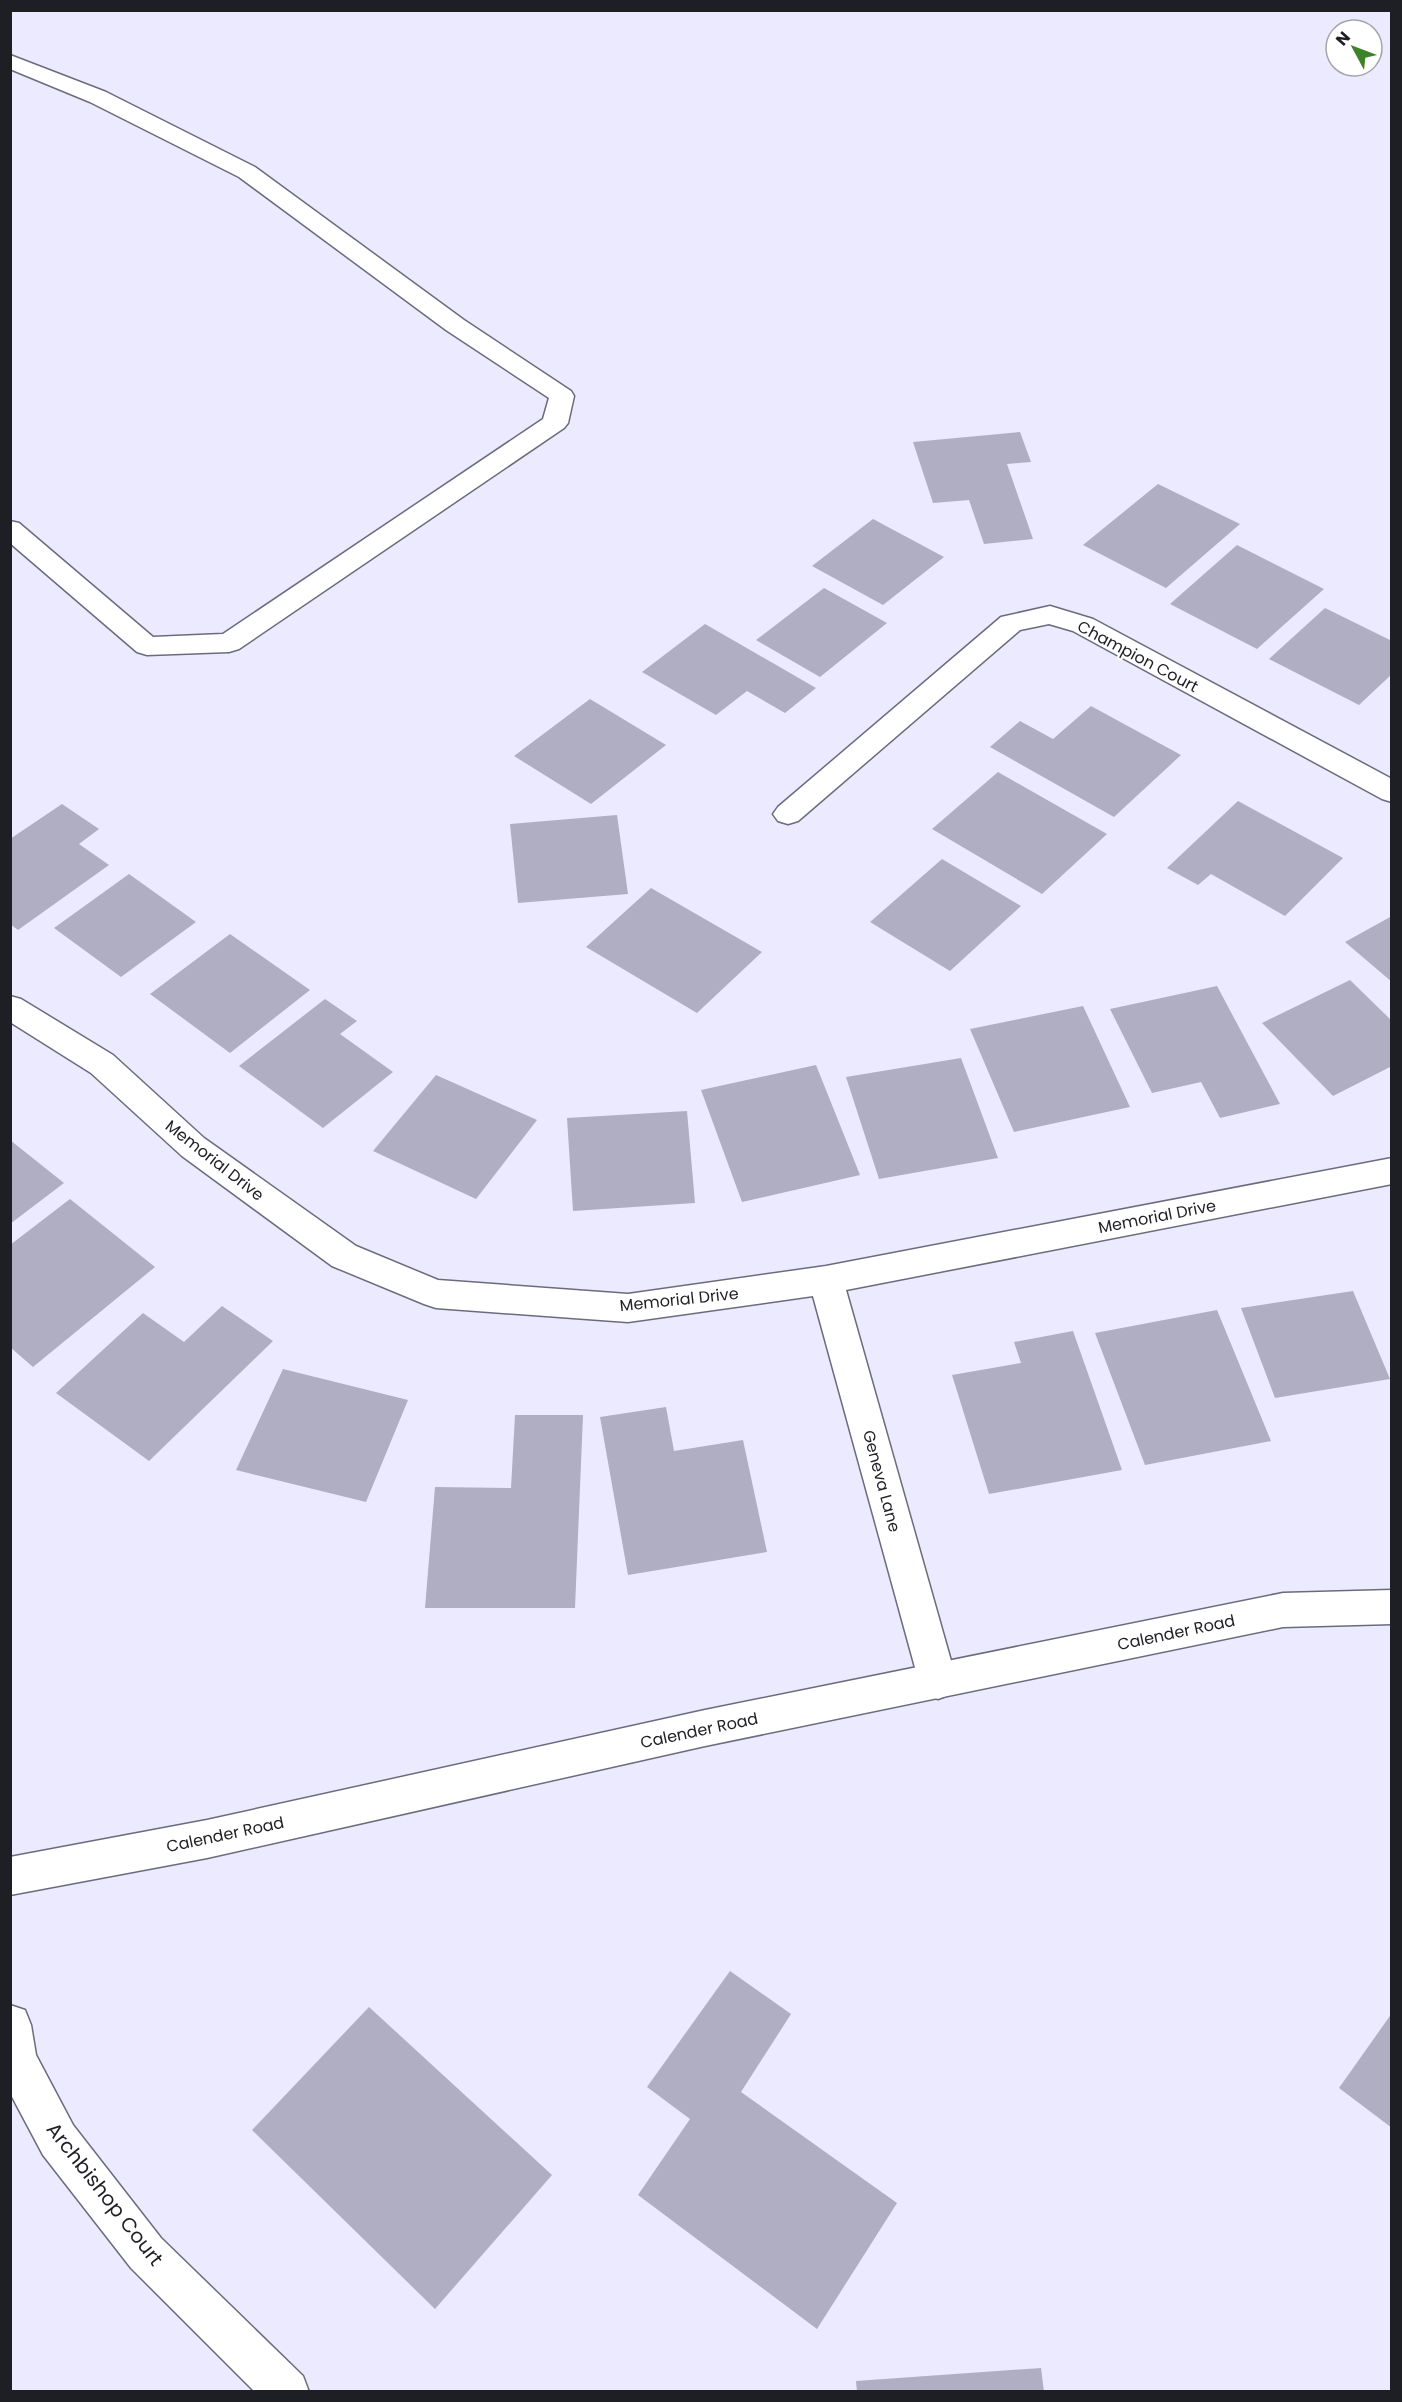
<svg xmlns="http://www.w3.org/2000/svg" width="1402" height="2402" font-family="Poppins,sans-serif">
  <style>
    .building { fill: #b0aec2 }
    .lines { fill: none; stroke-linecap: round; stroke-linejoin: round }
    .street-casing { stroke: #6c6b7d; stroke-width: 3 }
    .secondary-casing { stroke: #6c6b7d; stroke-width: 3 }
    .street { fill: #fff; fill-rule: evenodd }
    .secondary { fill: #fff; fill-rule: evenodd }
    .labels { text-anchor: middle; stroke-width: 4.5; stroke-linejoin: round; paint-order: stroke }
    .street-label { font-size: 16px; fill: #1e1e25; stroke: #fff }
    .near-street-label { font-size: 20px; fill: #1e1e25; stroke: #fff }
  </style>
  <rect width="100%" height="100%" fill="#ebeafe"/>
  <path class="building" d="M1020,432L1031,462L1007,464L1033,539L984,544L969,500L933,503L913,442Z
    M1158,484L1240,524L1166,588L1083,545Z
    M873,519L944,557L883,605L812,566Z
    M1237,545L1324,589L1257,649L1170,604Z
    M824,588L887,623L820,677L756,640Z
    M1325,608L1392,641V674L1359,705L1269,659Z
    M705,624L816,688L785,713L747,691L716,715L642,672Z
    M590,699L666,745L591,804L514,756Z
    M1091,706L1181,755L1114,817L990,747L1020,721L1053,739Z
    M998,772L1107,834L1042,894L932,829Z
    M1238,801L1343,858L1285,916L1211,874L1198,885L1167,868Z
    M62,804L99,829L79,844L109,865L18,930L10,924V839Z
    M617,815L628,894L518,903L510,824Z
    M942,859L1021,906L950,971L870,922Z
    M129,874L196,922L121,977L54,928Z
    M651,888L762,952L697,1013L586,947Z
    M1392,916V982L1345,942Z
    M230,934L310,990L230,1053L150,994Z
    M1350,980L1392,1021V1066L1333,1096L1262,1023Z
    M1217,986L1280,1104L1220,1118L1201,1082L1152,1093L1110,1009Z
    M325,999L357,1021L340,1034L393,1072L323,1128L239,1066Z
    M1083,1006L1130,1107L1014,1132L970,1029Z
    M961,1058L998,1158L879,1179L846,1077Z
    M816,1065L860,1175L742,1202L701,1090Z
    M436,1075L537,1120L476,1199L373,1151Z
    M687,1111L695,1203L573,1211L567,1118Z
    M10,1140L64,1183L10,1224Z
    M70,1199L155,1267L33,1367L10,1347V1245Z
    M1353,1291L1390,1379L1275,1398L1241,1308Z
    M222,1306L273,1341L149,1461L56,1393L143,1313L184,1342Z
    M1217,1310L1271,1441L1145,1465L1095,1333Z
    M1073,1331L1122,1470L989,1494L952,1375L1021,1363L1014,1342Z
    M283,1369L408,1400L366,1502L236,1470Z
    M666,1407L674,1451L743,1440L767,1552L628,1575L600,1417Z
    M515,1415H583L575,1608H425L435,1487L511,1488Z
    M730,1971L791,2014L741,2092L897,2203L817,2329L638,2195L690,2119L647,2087Z
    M369,2007L552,2175L435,2309L252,2130Z
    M1392,2013V2128L1339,2088Z
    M1041,2368L1044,2392H857L856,2381Z"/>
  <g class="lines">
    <defs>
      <path id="street" d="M10,55L106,92L255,167L464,320L571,391L574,396L568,423L564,428L239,649L229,652L147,655L137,652L10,543V521L19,523L153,637L223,634L543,419L549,398L446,330L239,177L90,102L10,69Z
        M1050,606L1093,619L1392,779V802L1382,799L1073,631L1049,624L1020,630L798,821L788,824L778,821L773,814L778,807L1001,617Z
        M10,996L21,999L113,1055L204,1138L356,1246L438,1280L628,1294L826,1266L1392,1158V1184L846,1290L957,1682L951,1694L938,1699L925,1694L919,1682L813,1296L628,1322L436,1308L424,1304L332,1266L182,1156L91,1073L10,1022Z
        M10,2005L25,2010L31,2025L36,2055L73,2125L161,2238L303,2376L309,2392H255L131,2268L43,2155L10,2093Z"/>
      <path id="secondary" d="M1392,1590V1624L1283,1627L705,1746L207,1858L10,1895V1857L207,1820L705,1710L1283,1593Z"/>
    </defs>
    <use href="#street" class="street-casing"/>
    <use href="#secondary" class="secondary-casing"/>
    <use href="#street" class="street"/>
    <use href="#secondary" class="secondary"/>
  </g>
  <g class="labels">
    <g class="street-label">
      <text transform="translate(1138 656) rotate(28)" y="6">Champion Court</text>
      <text transform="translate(215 1160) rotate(38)" y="6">Memorial Drive</text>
      <text transform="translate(1157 1216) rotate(-11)" y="6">Memorial Drive</text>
      <text transform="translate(679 1299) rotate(-6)" y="6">Memorial Drive</text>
      <text transform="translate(882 1481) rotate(75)" y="6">Geneva Lane</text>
      <text transform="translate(1176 1632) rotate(-12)" y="6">Calender Road</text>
      <text transform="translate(699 1730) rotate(-12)" y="6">Calender Road</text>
      <text transform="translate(225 1834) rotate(-12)" y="6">Calender Road</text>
    </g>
    <g class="near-street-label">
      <text transform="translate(105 2194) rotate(52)" y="7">Archbishop Court</text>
    </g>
  </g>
  <rect width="1402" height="2402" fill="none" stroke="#1e1e25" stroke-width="24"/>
  <g transform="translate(1354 48) rotate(311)"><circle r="28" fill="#ffffff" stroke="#a5a5a8" stroke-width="1.5"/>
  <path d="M0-4.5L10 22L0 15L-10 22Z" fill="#3d8227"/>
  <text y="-9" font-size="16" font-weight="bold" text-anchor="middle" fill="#1e1e25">N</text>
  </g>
</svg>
